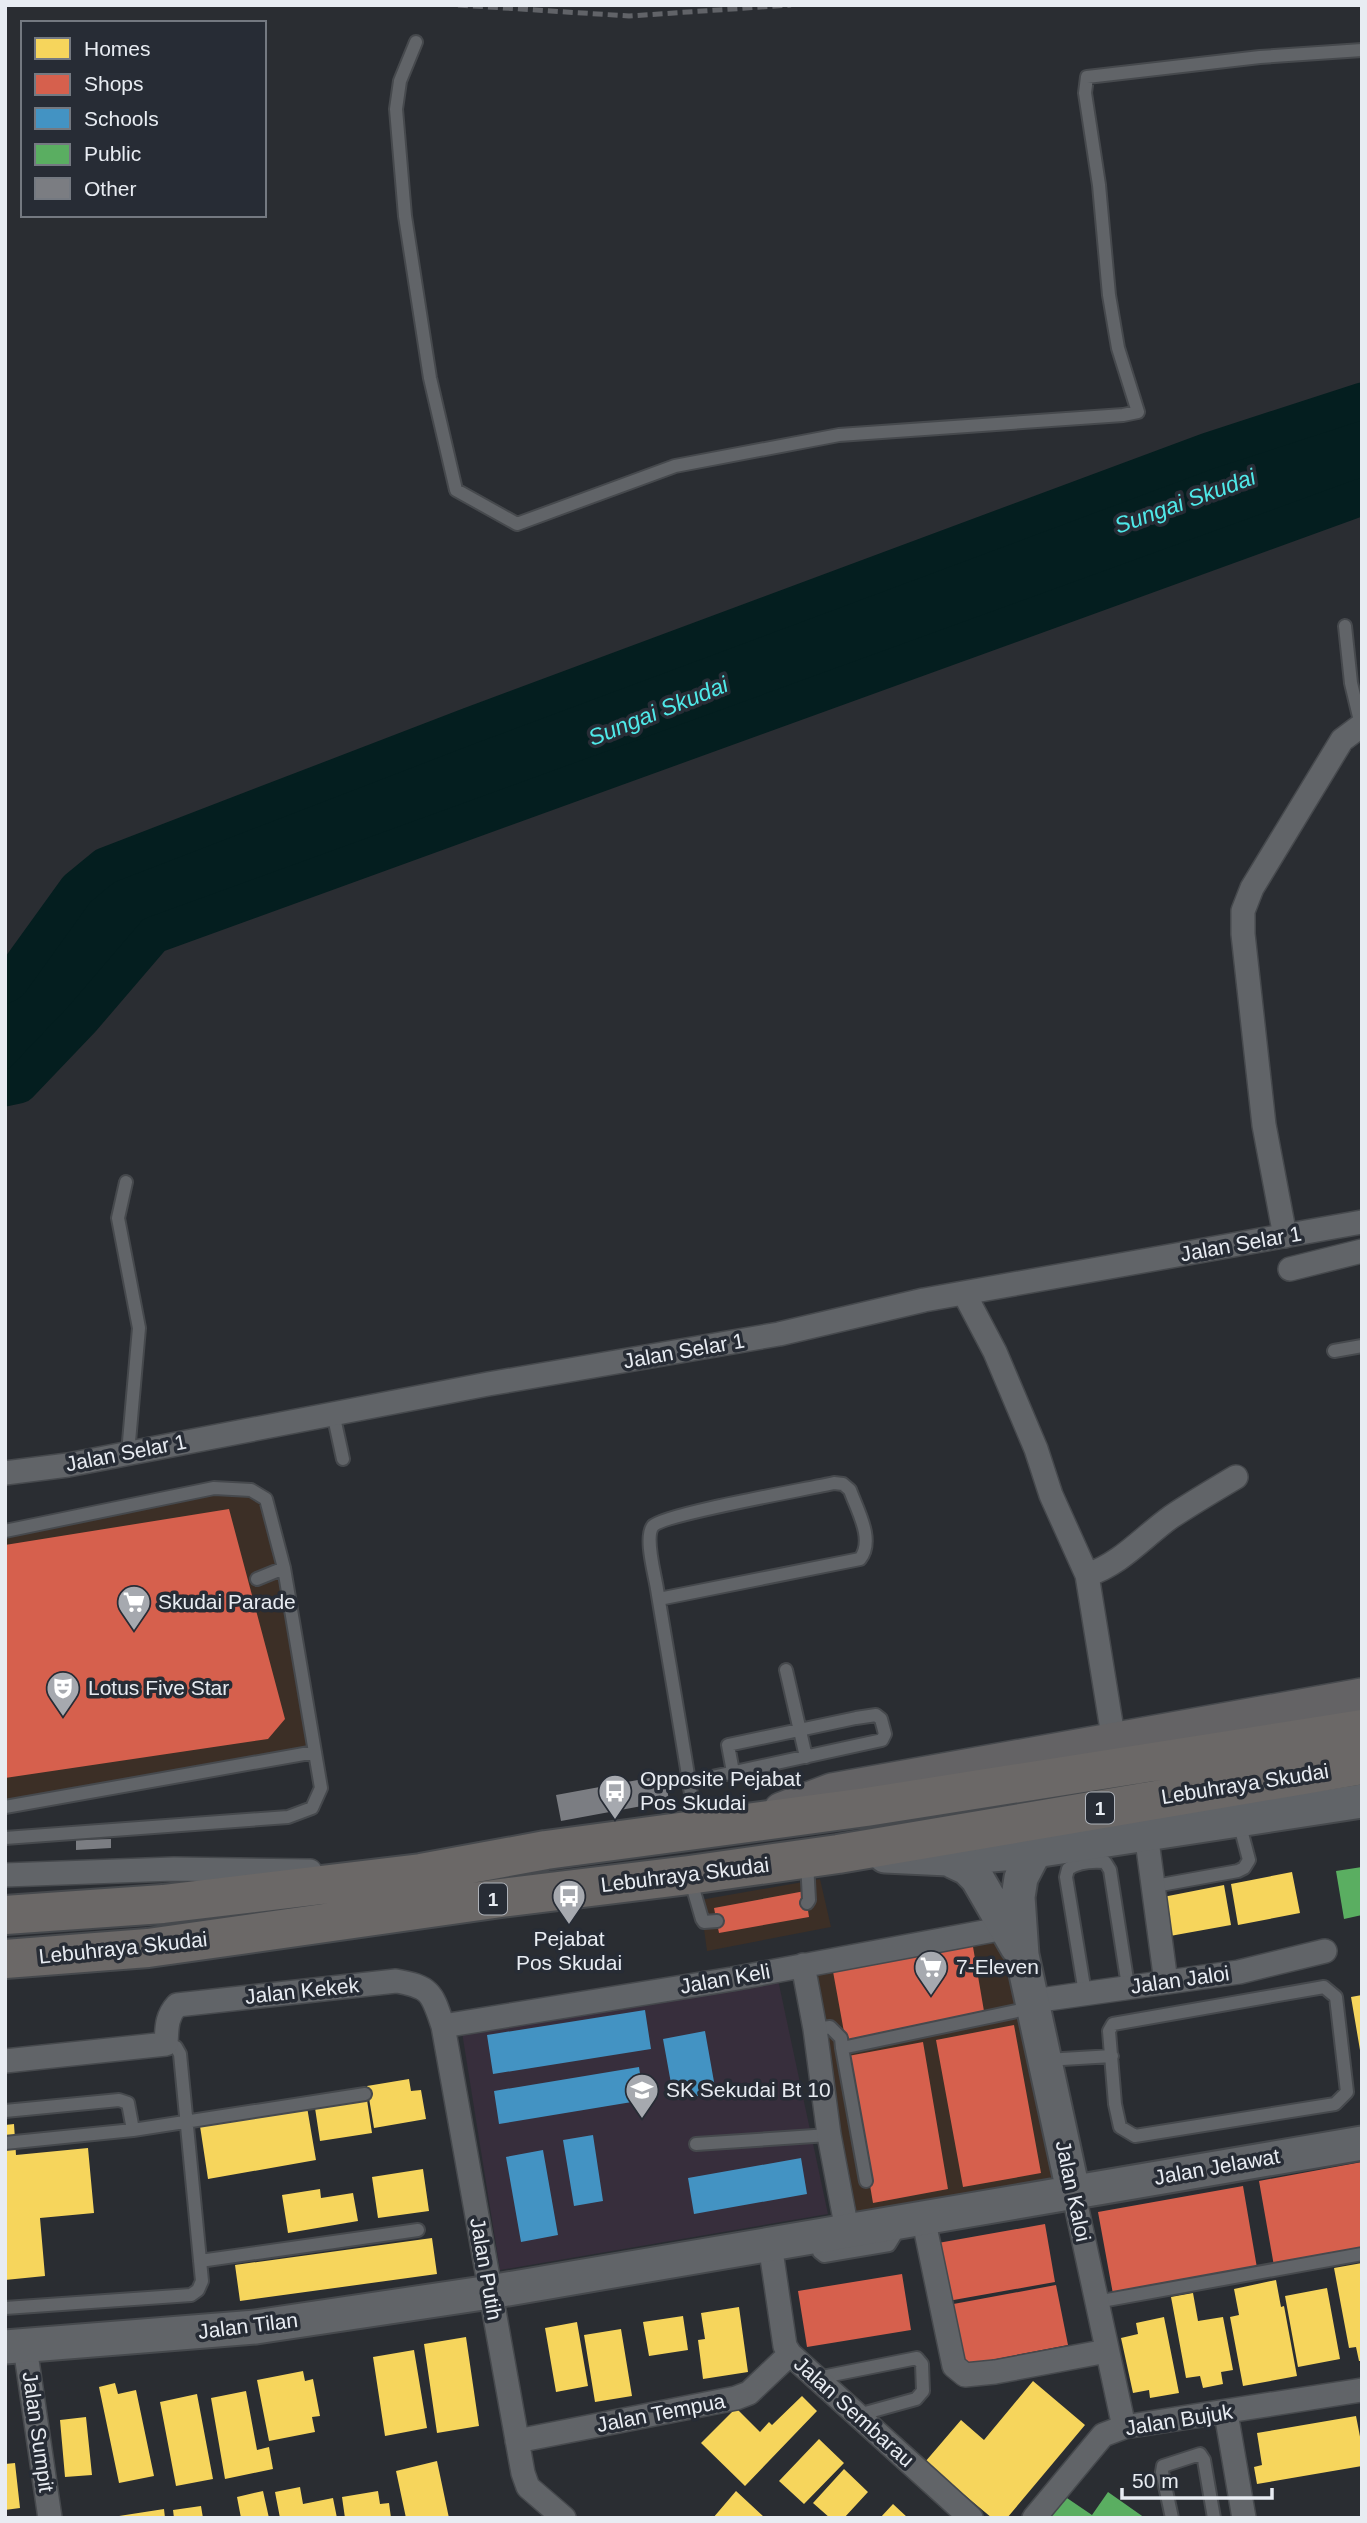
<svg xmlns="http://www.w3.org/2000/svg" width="1367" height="2523" font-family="Helvetica,sans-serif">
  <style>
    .commercial { fill: #3c2f26 }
    .education { fill: #372e3c }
    .water { fill: #041e1f }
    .homes { fill: #f6d55c }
    .shops { fill: #d6604d }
    .schools { fill: #4393c3 }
    .public { fill: #5aae61 }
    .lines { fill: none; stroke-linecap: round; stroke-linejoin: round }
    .river { stroke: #041e1f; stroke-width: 37 }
    .building { fill: #7b7d82 }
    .lane-casing { stroke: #46494d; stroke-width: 16 }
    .street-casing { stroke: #46494d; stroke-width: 26 }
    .secondary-casing { stroke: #46494d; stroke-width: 37 }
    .primary-casing { stroke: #46494d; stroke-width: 40 }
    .highway-casing { stroke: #46494d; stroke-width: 42 }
    .lane { stroke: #616468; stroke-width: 12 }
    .street { stroke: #616468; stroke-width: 23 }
    .secondary { stroke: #616468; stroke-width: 33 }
    .primary { stroke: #646365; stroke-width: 37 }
    .highway { stroke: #6b6867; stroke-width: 38 }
    .rail { stroke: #616368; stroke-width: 5; stroke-dasharray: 10 5; stroke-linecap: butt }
    .labels { text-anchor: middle; stroke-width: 7; stroke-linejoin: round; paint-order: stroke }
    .shield { fill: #272c35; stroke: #aeb2b9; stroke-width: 2 }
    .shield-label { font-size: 19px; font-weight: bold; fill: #e8ecf2 }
    .street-label { font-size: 21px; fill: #e8ecf2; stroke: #272c35 }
    .poi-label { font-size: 21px; fill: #e8ecf2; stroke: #272c35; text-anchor: start }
    .water-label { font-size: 23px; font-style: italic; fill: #4fe9e9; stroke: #272c35 }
  </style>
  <rect width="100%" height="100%" fill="#2a2d32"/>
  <path class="commercial" d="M215,1492L250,1495L262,1502L281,1579L309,1748L5,1801V1538Z
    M820,1879L831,1927L707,1951L700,1900Z
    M998,1936L1011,1962L1059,2182L853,2217L812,1970Z"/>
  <path class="education" d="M777,1975L828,2214L500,2270L461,2026Z"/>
  <path class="water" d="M1362,401V497L154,935L82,1019L19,1085L5,1088V985L10,981L77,889L105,866L469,726L1208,451Z"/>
  <path class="homes" d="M1292,1872L1300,1913L1238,1925L1231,1884Z
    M1224,1885L1231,1925L1170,1936L1163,1897Z
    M1362,1995V2049L1360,2050L1351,1997Z
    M409,2079L411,2091L421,2090L426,2119L374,2128L367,2086Z
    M367,2100L372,2133L320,2141L315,2108Z
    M307,2107L316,2160L208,2179L200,2126Z
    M14,2124L16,2155L88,2148L94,2213L40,2218L45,2276L5,2280V2125Z
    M423,2169L429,2211L378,2218L372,2177Z
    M320,2189L321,2198L353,2193L358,2221L288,2233L282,2195Z
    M432,2238L437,2274L240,2301L235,2265Z
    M1362,2263V2361H1359L1356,2347L1349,2348L1334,2268Z
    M1276,2280L1281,2307L1284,2306L1297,2376L1243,2386L1230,2317L1239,2315L1234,2289Z
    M1327,2288L1340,2359L1298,2367L1285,2296Z
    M1193,2293L1198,2321L1223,2317L1233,2370L1221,2372L1223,2384L1203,2388L1200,2376L1186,2378L1171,2297Z
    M739,2307L748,2372L703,2379L698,2340L705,2339L701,2313Z
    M683,2316L688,2350L649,2356L643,2322Z
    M1164,2317L1179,2393L1150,2398L1149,2390L1133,2393L1121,2338L1138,2334L1136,2323Z
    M577,2322L588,2386L556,2392L545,2328Z
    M621,2329L632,2396L595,2402L584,2335Z
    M466,2337L479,2426L437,2433L424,2344Z
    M414,2350L427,2428L385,2436L373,2357Z
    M303,2371L305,2381L313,2379L320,2416L312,2417L315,2432L269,2441L257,2380Z
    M1033,2381L1085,2425L1007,2518H992L925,2462L961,2420L984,2440Z
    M115,2383L118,2394L136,2390L154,2476L119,2483L99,2387Z
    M246,2391L257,2450L269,2447L273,2469L225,2479L211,2398Z
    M197,2394L213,2479L176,2486L160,2402Z
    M802,2396L817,2411L745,2486L701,2443L736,2408L760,2432L769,2422L772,2425Z
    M1356,2416L1362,2447V2466L1257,2484L1254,2467L1262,2465L1257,2433Z
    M86,2417L92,2475L65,2477L60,2420Z
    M819,2439L844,2463L804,2504L779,2481Z
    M437,2461L449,2518H406L396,2471Z
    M15,2463L20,2508L5,2510V2464Z
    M844,2469L868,2492L844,2518H830L813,2503Z
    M300,2487L303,2504L333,2498L337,2518H280L275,2492Z
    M263,2491L269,2518H241L237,2497Z
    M378,2491L380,2504L389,2503L391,2518H345L342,2497Z
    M736,2491L765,2518H713Z
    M893,2504L908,2518H880Z
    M201,2506L203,2518H174L173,2510Z
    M164,2509L165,2518H119V2516Z"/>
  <path class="shops" d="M229,1509L285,1719L268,1739L5,1778V1545Z
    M805,1891L809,1917L719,1933L714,1908Z
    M972,1941L985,2017L846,2043L832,1966Z
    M1014,2025L1041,2173L963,2187L936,2040Z
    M923,2042L948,2189L873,2203L848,2056Z
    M1362,2162V2250L1274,2266L1259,2181Z
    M1243,2186L1257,2268L1113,2294L1098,2212Z
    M1045,2224L1055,2282L948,2301L938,2243Z
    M902,2274L911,2330L807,2347L798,2291Z
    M1056,2285L1068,2345L960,2366L948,2305Z"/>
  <path class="schools" d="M645,2010L651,2049L493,2074L487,2035Z
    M705,2031L716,2093L674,2100L663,2039Z
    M639,2067L644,2100L499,2124L494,2091Z
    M593,2135L603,2201L574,2206L563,2140Z
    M543,2150L558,2235L521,2242L506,2157Z
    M801,2158L807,2194L694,2214L688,2178Z"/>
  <path class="public" d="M1362,1867V1915L1344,1919L1336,1871Z
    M1108,2492L1145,2518H1049L1064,2496L1092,2515Z"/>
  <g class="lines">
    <path class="river" d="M5,985L10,982L77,889L105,866L469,726L1208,451L1362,401
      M5,1088L19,1085L82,1019L154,935L1362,497"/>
  </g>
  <path class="building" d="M665,1775L669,1801L561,1821L556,1795Z
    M111,1839V1848L76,1850V1840Z"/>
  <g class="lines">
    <defs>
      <path id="lane" d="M416,42L400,81L396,109L405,216L430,378L456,490L517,524L675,466L839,435L1123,415L1138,412L1118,348L1109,295L1099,185L1085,93L1087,77L1260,57L1362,50
        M1345,626L1351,683L1361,725
        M126,1182L118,1218L139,1328L128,1453
        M1334,1351L1362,1346
        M333,1413L343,1459
        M5,1531L214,1488L251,1490L266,1499L284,1568L321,1788L312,1808L288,1817L5,1838
        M257,1579L284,1568
        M659,1599L860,1559C875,1540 857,1510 850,1490L843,1484L834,1483C808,1489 664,1514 653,1526C644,1537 655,1575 657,1589C670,1668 684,1747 696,1826
        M786,1670L806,1757
        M689,1782L882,1740L885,1734L881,1719L876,1715L856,1718L728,1745L733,1772
        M5,1807L315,1752
        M690,1878L702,1919L704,1922L717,1921
        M1155,1886L1238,1871L1244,1868L1249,1860L1239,1822
        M807,1903L809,1900L807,1862
        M1324,1987L1336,1997L1347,2092L1335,2104L1135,2136L1120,2127L1115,2104L1109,2031L1113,2024Z
        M1085,1993L1066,1877L1068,1869C1078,1862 1093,1861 1105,1862L1110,1870L1128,1986
        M815,2029L830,2027L841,2038L842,2048
        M1046,2060L1112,2056
        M5,2111L119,2100L128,2103L133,2130
        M5,2143L133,2130L365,2094
        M696,2144L829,2135
        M866,2181L842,2048L1031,2008
        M818,2239L819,2252L824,2256L889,2245L900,2227
        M200,2261L418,2230
        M1096,2302L1362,2254
        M5,2308L191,2295L198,2290L202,2281L180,2054L176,2047L166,2044
        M817,2378L917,2358L922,2364L923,2391L916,2399L858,2415
        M1172,2518L1162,2472L1163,2466L1200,2454L1204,2460L1214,2518"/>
      <path id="street" d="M1285,1236L1264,1125L1243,934V911L1252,888L1342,740L1362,725
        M1290,1269L1362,1251
        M964,1293L995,1352L1036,1449L1051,1495L1087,1575L1114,1742
        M5,1473L68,1465L488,1384L779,1334L924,1300L1362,1222
        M1087,1575C1121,1564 1143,1537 1171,1517C1192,1503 1214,1490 1236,1477
        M1146,1833L1166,1982
        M5,1875L174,1869L310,1871
        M803,1965L815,2029L829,2135L847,2230
        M1033,2001L1239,1972L1325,1951
        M443,2026L732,1979L1005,1928
        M5,2061L166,2044C167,2028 166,2017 177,2005L396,1981C432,1987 432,1994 443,2026L523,2473L528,2487L564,2518
        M1073,2191L1124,2427
        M923,2217L954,2366L965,2375L995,2372L1107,2351
        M770,2244L785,2346L790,2354L971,2518
        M25,2347L50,2518
        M1226,2413L1244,2518
        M517,2441L736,2398L749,2393L790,2354
        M1034,2518L1103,2435L1124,2427L1362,2390"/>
      <path id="secondary" d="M1035,1851L1021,1878L1018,1897L1022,1955L1073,2191
        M885,1856L948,1859L1035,1851L1362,1801
        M948,1859L967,1868L977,1878L1017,1947
        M5,2347L256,2327L490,2292L1362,2143"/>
      <path id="primary" d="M782,1811L832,1792L1362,1697"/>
      <path id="highway" d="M5,1915L163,1904L421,1873L546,1850L866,1807L1362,1729
        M5,1959L148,1948L501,1898L689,1875L838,1854L1362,1765"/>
    </defs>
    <use href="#lane" class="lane-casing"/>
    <use href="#street" class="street-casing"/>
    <use href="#secondary" class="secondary-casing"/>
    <use href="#primary" class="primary-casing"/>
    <use href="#highway" class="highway-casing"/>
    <use href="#lane" class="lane"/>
    <use href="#street" class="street"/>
    <use href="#secondary" class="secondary"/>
    <use href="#primary" class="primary"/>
    <use href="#highway" class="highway"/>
    <path class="rail" d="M458,5L629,16L791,5"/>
  </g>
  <defs>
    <symbol id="supermarket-pin" viewBox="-11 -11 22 30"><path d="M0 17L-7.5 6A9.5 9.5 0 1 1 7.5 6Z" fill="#a6a9af" stroke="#272c35"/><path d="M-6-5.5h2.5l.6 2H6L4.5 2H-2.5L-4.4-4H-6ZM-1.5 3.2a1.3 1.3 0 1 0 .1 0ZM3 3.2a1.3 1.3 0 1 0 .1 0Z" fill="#fff"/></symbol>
    <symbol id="theatre-pin" viewBox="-11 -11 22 30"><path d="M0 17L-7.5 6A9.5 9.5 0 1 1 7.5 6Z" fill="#a6a9af" stroke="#272c35"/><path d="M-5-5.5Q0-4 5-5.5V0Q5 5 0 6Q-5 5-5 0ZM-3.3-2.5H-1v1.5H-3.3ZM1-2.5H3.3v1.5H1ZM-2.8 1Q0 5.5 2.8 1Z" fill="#fff"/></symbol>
    <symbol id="bus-pin" viewBox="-11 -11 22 30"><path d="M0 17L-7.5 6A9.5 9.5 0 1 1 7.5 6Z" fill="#a6a9af" stroke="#272c35"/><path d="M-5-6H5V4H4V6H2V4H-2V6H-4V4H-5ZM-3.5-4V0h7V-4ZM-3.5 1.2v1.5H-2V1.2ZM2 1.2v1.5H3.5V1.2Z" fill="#fff"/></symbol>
    <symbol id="school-pin" viewBox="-11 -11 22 30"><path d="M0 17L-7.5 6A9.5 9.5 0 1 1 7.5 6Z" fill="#a6a9af" stroke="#272c35"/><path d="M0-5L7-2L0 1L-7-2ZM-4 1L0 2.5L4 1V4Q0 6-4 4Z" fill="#fff"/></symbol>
  </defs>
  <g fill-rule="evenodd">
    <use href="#supermarket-pin" x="115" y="1583" width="38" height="52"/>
    <use href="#theatre-pin" x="44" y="1669" width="38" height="52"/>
    <use href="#bus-pin" x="596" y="1772" width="38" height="52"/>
    <use href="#bus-pin" x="550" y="1877" width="38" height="52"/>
    <use href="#supermarket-pin" x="912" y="1948" width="38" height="52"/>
    <use href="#school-pin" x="623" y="2071" width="38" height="52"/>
  </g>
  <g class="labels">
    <g class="shield">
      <rect x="1086" y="1792.5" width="28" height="31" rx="5"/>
      <rect x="479" y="1883.5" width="28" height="31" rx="5"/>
    </g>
    <g class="shield-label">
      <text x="1100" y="1815">1</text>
      <text x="493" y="1906">1</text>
    </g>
    <g class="street-label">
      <text transform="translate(1241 1244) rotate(-10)" y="7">Jalan Selar 1</text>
      <text transform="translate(684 1351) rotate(-10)" y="7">Jalan Selar 1</text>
      <text transform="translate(126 1453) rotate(-11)" y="7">Jalan Selar 1</text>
      <text transform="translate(1245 1784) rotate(-9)" y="7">Lebuhraya Skudai</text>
      <text transform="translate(685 1875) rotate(-7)" y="7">Lebuhraya Skudai</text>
      <text transform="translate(123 1948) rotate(-6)" y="7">Lebuhraya Skudai</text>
      <text transform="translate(725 1979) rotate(-10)" y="7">Jalan Keli</text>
      <text transform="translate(1180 1980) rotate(-8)" y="7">Jalan Jaloi</text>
      <text transform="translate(302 1991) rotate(-6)" y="7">Jalan Kekek</text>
      <text transform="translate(1217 2167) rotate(-10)" y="7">Jalan Jelawat</text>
      <text transform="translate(1073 2191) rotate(78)" y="7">Jalan Kaloi</text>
      <text transform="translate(486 2269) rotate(80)" y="7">Jalan Putih</text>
      <text transform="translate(248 2326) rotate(-7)" y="7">Jalan Tilan</text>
      <text transform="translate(854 2412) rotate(42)" y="7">Jalan Sembarau</text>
      <text transform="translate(661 2413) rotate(-11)" y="7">Jalan Tempua</text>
      <text transform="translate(1179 2420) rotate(-9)" y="7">Jalan Bujuk</text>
      <text transform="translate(38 2432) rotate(82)" y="7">Jalan Sumpit</text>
    </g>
    <g class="poi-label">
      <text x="158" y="1609">Skudai Parade</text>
      <text x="88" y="1695">Lotus Five Star</text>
      <text x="640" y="1786">Opposite Pejabat<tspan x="640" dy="24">Pos Skudai</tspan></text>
      <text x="569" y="1946" text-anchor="middle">Pejabat<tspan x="569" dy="24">Pos Skudai</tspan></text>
      <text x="956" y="1974">7-Eleven</text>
      <text x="666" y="2097">SK Sekudai Bt 10</text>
    </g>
    <g class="water-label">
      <text transform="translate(1185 501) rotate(-20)" y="8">Sungai Skudai</text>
      <text transform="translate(658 711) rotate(-22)" y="8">Sungai Skudai</text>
    </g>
  </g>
  <rect width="1367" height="2523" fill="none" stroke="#e8ecf2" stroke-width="14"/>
  <rect x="21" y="21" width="245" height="196" fill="#272c35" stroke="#747981" stroke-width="2"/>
  <rect x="35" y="38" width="35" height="21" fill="#f6d55c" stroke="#747981" stroke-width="2"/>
  <text x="84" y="56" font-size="21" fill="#e8ecf2">Homes</text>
  <rect x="35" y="74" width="35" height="21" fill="#d6604d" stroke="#747981" stroke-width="2"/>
  <text x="84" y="91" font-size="21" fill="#e8ecf2">Shops</text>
  <rect x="35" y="108" width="35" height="21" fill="#4393c3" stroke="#747981" stroke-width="2"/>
  <text x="84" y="126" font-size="21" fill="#e8ecf2">Schools</text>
  <rect x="35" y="144" width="35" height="21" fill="#5aae61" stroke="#747981" stroke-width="2"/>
  <text x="84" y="161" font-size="21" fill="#e8ecf2">Public</text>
  <rect x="35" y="178" width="35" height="21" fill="#7b7d82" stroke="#747981" stroke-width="2"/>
  <text x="84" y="196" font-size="21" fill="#e8ecf2">Other</text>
  <path d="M1122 2488v10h150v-10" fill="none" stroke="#e8ecf2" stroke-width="3.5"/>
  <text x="1132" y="2488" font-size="21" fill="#e8ecf2" stroke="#272c35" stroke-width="5" paint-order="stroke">50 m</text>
</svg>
